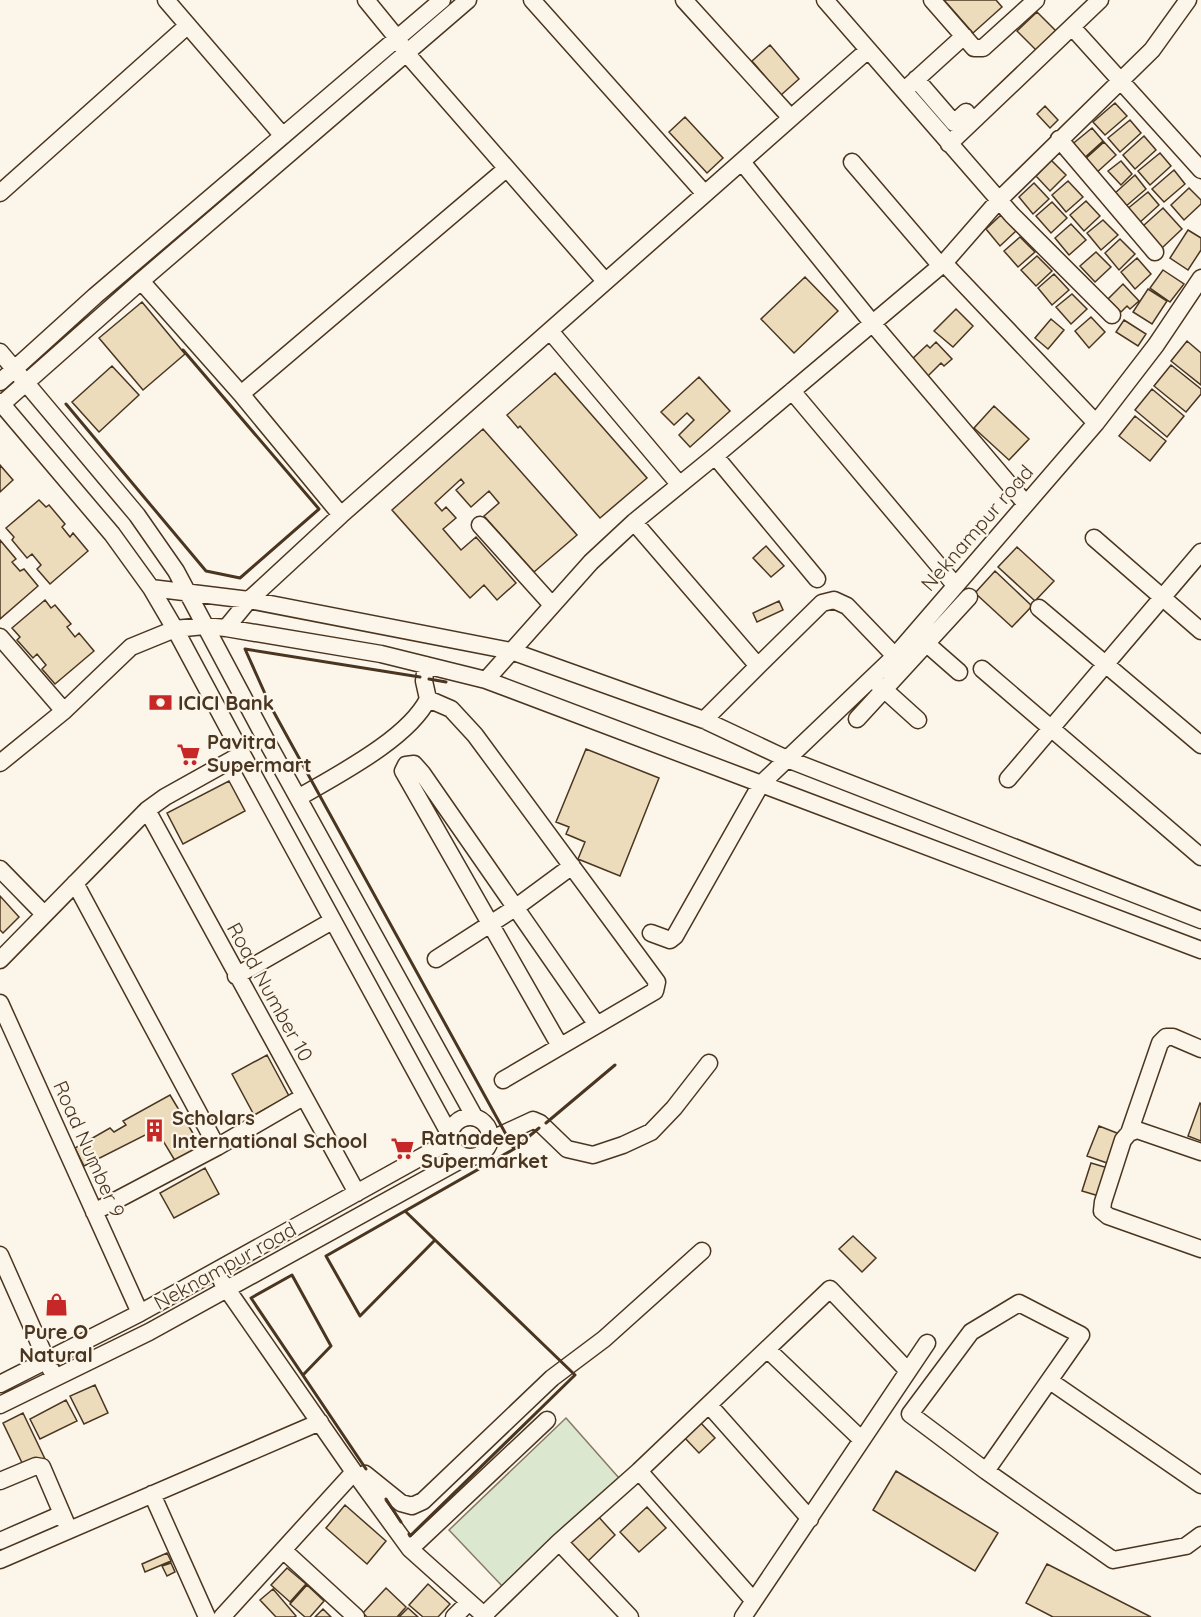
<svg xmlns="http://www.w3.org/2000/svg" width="1201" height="1617" font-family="Quicksand,sans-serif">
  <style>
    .green { fill: #dce7d0; stroke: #887966; stroke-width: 1.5 }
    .building { fill: #ecdcbc; stroke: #4a3520; stroke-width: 1.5 }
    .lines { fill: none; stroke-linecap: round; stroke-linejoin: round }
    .minor-casing { stroke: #4a3520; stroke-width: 19 }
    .minor { stroke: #fbf6e9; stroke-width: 16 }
    .wall { stroke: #4a3520; stroke-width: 3 }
    .labels { text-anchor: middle; stroke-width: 4.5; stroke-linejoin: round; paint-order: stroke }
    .street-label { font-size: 20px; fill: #4a3520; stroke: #fbf6e9 }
    .poi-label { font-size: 20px; font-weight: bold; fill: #4a3520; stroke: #fbf6e9; text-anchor: start }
  </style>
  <rect width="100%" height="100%" fill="#fbf6e9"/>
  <path class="green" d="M566,1418L619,1478L504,1588L449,1530Z"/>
  <path class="building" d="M944,0H996L1002,7L973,33Z
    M1037,12L1056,31L1037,51L1017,31Z
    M770,45L799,79L781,95L752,61Z
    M1115,103L1127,116L1105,135L1093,122Z
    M1045,106L1058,120L1050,128L1037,114Z
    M685,117L723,158L707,173L669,132Z
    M1130,120L1141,133L1120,152L1108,138Z
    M1092,128L1103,141L1082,160L1070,146Z
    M1144,136L1156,150L1135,169L1123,155Z
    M1104,142L1116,155L1095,174L1083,161Z
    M1160,153L1171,166L1150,185L1138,171Z
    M1051,160L1066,175L1050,191L1036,176Z
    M1121,161L1132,174L1121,185L1108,171Z
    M1174,170L1185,184L1164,202L1152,189Z
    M1135,175L1146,189L1125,207L1114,194Z
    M1068,181L1083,197L1066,212L1052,195Z
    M1034,183L1049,199L1033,214L1019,197Z
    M1189,188L1201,200V204L1184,220L1171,205Z
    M1148,192L1159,205L1138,224L1126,210Z
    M1086,201L1100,216L1084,231L1070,215Z
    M1052,202L1067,218L1051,233L1036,216Z
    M1163,208L1182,229L1162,248L1143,226Z
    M1001,215L1016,231L1000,246L986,229Z
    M1103,220L1118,235L1101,250L1087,233Z
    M1071,224L1086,240L1069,255L1055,238Z
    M1188,230L1201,238V250L1188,270L1170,258Z
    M1020,237L1035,252L1018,267L1004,251Z
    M1120,239L1135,254L1119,270L1105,253Z
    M1096,252L1111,267L1095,282L1080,266Z
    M1037,256L1052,271L1036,286L1021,270Z
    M1137,258L1151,274L1135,289L1121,272Z
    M1163,270L1184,284L1170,302L1150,288Z
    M1054,274L1069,290L1052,305L1038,288Z
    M805,277L838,311L794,353L761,319Z
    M1123,284L1139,301L1130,309L1127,306L1121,312L1108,299Z
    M1148,289L1167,301L1152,324L1133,312Z
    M1072,294L1087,309L1071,324L1056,307Z
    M142,302L185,354L143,390L99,338Z
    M956,309L973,326L953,347L934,331Z
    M1091,317L1105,332L1089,348L1075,331Z
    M1051,319L1064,330L1048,349L1035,338Z
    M1124,320L1146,334L1138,346L1116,332Z
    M1187,341L1201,353V385L1171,361Z
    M936,342L952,359L944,366L941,363L926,378L910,361L927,345L930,348Z
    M1171,365L1201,389V394L1186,412L1154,386Z
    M112,366L139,395L99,432L72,402Z
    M555,373L647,478L600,518L520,426L518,428L507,415Z
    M699,377L730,411L690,447L679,435L694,420L687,413L674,425L661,412Z
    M1152,389L1184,416L1167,437L1135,410Z
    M994,406L1029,439L1009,460L974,428Z
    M1135,416L1166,441L1150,461L1119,436Z
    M483,429L577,535L534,572L484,516L499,503L489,491L471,507L456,490L464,483L461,479L435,503L442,511L446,507L456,518L443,529L461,550L476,537L516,583L497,600L484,585L470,598L392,510Z
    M0,465L13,480L0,492Z
    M39,500L46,507L49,505L65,524L62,527L70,537L73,533L88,551L50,584L37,569L41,565L32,554L27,558L12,540L14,537L6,528Z
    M0,540L16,559L12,562L20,571L24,569L38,586L0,619Z
    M766,546L784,566L771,577L753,558Z
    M1017,547L1054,581L1035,601L998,567Z
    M995,571L1032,606L1012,627L975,593Z
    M45,600L51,608L55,605L71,624L67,627L75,637L79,633L94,651L55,684L42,669L46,665L37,654L33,658L17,640L20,637L12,628Z
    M779,601L783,610L757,622L753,613Z
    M586,749L659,778L620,876L578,859L585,842L566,834L569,827L556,822Z
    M229,781L245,811L183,844L167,813Z
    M0,896L19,917L3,933L0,930Z
    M267,1055L289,1096L254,1115L232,1074Z
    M170,1095L203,1150L177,1164L162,1139L149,1133L84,1166L75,1148L110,1128L114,1132L126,1125L123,1121Z
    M1200,1103L1201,1104V1141L1188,1136Z
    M1099,1126L1122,1135L1110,1164L1087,1156Z
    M1091,1163L1108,1168L1099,1196L1082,1191Z
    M205,1168L219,1194L174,1218L160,1193Z
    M853,1236L876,1258L862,1272L839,1249Z
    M95,1385L108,1413L84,1424L70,1396Z
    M66,1400L77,1421L40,1439L30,1419Z
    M23,1413L45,1459L25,1469L3,1423Z
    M699,1421L715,1438L699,1453L683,1436Z
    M896,1471L998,1533L975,1571L873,1510Z
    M345,1505L386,1541L367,1564L326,1528Z
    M647,1507L666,1528L639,1552L620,1532Z
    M596,1514L615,1535L587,1562L567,1541Z
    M167,1553L171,1561L145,1572L142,1564Z
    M171,1563L175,1572L167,1576L162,1566Z
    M1047,1564L1151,1617H1053L1026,1603Z
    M287,1568L306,1584L290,1602L271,1585Z
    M428,1584L450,1604L438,1617H423L409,1605Z
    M307,1585L324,1601L310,1617H305L290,1604Z
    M386,1588L406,1607L397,1617H367L363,1613Z
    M273,1589L296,1616L294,1617H276L260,1600Z
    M408,1608L418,1617H399Z
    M323,1609L331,1617H315Z"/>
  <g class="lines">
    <defs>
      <path id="minor" d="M166,0L283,136
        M366,0L397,38L407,54L605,281
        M532,0L705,194
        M684,0L791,118
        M825,0L1012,215L1112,315
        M932,0L974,48H983L1036,0
        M1072,27L1201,170
        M916,79L954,123L966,112L971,118
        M909,86L964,36
        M1059,139L1155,252
        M949,144L1100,0
        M742,162L873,324L1026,504
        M852,162L941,266
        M0,193L187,26
        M944,263L1096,423
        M141,281L241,394L341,515
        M550,331L679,484
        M0,352L137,515L176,571L266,740L474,1116
        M0,382L95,296L442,0
        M792,391L955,585
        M241,394L506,169
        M0,402L112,534L151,588L175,629L242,754L449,1133
        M2,404L141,281L468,0
        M715,456L817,579
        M634,522L758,666L704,720
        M480,525L552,605
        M1094,538L1201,631
        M151,588L249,600L511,651L704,720L787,759L1201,920
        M1039,608L1201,745
        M226,628L249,600L341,515L868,50
        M0,637L64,711
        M919,637L959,672
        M426,665L424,681L428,699L451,709L475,735L657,982L655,991L503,1080
        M758,666L822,603L834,600L847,606L895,656
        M982,669L1201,857
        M486,680L591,562L634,522L715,456L944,263L999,200L1152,50L1188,0
        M877,683L918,720
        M857,719L969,597
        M0,763L64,711L131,647L175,629L204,626L226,628L381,654L486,680L1201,950
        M1008,779L1201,552
        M298,798C337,775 408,739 428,699
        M147,810L357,1193
        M0,869L44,914
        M75,883L217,1147
        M651,933L670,940L675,936L761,784L895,656L1096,423L1156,345L1201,278
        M436,959L515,908L572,866
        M0,960L147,810L165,797L242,754
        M236,976L332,921
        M0,1003L140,1313
        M560,1046L403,771L406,765L414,764L422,773L597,1025
        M450 1137a20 20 0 1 1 40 0a20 20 0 1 1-40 0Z
        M1129,1133L1160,1043L1166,1037H1173L1201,1049
        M490,1140L533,1120L540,1123L567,1149L593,1155L623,1145L651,1132L674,1108L709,1063
        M1201,1152L1137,1130L1129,1133L1123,1140L1103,1202L1102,1211L1108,1216L1201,1249
        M94,1212L217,1147L303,1097
        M0,1255L51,1370
        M222,1282L354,1472L410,1549L486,1617
        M1019,1303L1081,1335L986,1471L910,1414L971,1332Z
        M767,1349L862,1440
        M1050,1381L1201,1485
        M0,1384L140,1313L450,1141
        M0,1405L149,1332L466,1157
        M709,1405L810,1519
        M639,1471L830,1289L908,1371
        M986,1471L1113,1560L1186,1546L1201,1535
        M359,1478L365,1474L401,1503L412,1506L423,1501L552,1378L604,1339L702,1251
        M0,1481L36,1466L42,1467L69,1530
        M152,1494L207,1617
        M0,1541L62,1514
        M559,1542L639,1471L753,1600
        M410,1549L547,1420
        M283,1550L356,1617
        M0,1560L320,1422
        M484,1615L559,1542L630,1617
        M222,1617L354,1472
        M454,1617L468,1603
        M743,1617L927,1343"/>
    </defs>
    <use href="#minor" class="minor-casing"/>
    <use href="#minor" class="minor"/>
    <path class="wall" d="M66,404L206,571L240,578L319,509L183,350
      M420,677L245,649L271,707L514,1149
      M429,679L446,682
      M546,1123L615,1065
      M405,1211L575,1375L410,1536L409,1534
      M435,1240L360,1316L326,1256L514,1149L539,1128
      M303,1375L331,1346L292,1275L251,1298L366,1469
      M386,1499L401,1522"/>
  </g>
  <defs>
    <symbol id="bank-bare" viewBox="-9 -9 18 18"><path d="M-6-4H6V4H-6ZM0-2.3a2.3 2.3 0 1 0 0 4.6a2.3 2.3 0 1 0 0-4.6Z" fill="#c62828" stroke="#fbf6e9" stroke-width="2.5" paint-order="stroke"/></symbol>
    <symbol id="supermarket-bare" viewBox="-9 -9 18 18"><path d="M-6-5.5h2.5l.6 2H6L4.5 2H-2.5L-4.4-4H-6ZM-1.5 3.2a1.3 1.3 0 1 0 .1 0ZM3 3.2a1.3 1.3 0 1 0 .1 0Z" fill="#c62828" stroke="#fbf6e9" stroke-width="2.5" paint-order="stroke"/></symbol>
    <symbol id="building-bare" viewBox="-9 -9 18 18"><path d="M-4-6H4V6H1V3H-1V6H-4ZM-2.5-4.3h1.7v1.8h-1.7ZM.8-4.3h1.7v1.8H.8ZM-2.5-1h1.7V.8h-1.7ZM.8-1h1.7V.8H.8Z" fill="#c62828" stroke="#fbf6e9" stroke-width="2.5" paint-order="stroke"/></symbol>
    <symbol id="shop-bare" viewBox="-9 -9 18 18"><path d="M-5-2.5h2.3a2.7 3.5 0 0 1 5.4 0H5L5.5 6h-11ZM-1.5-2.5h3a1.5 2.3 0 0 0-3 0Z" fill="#c62828" stroke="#fbf6e9" stroke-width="2.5" paint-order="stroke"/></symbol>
  </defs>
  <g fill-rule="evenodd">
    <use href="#bank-bare" x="144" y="686" width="33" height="33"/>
    <use href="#supermarket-bare" x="172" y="738" width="33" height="33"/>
    <use href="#building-bare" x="138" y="1114" width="33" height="33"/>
    <use href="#supermarket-bare" x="386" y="1132" width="33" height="33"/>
    <use href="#shop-bare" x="40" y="1288" width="33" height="33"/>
  </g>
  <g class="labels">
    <g class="street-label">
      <text transform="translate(977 528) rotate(-49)" y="7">Neknampur road</text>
      <text transform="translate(270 992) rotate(61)" y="7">Road Number 10</text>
      <text transform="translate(89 1149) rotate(66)" y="7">Road Number 9</text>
      <text transform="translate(225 1266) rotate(-29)" y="7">Neknampur road</text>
    </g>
    <g class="poi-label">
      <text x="178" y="710">ICICI Bank</text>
      <text x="207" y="749">Pavitra<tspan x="207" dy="23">Supermart</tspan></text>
      <text x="172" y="1125">Scholars<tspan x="172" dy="23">International School</tspan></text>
      <text x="421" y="1145">Ratnadeep<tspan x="421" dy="23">Supermarket</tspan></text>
      <text x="56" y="1339" text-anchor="middle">Pure O<tspan x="56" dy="23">Natural</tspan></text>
    </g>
  </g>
</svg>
